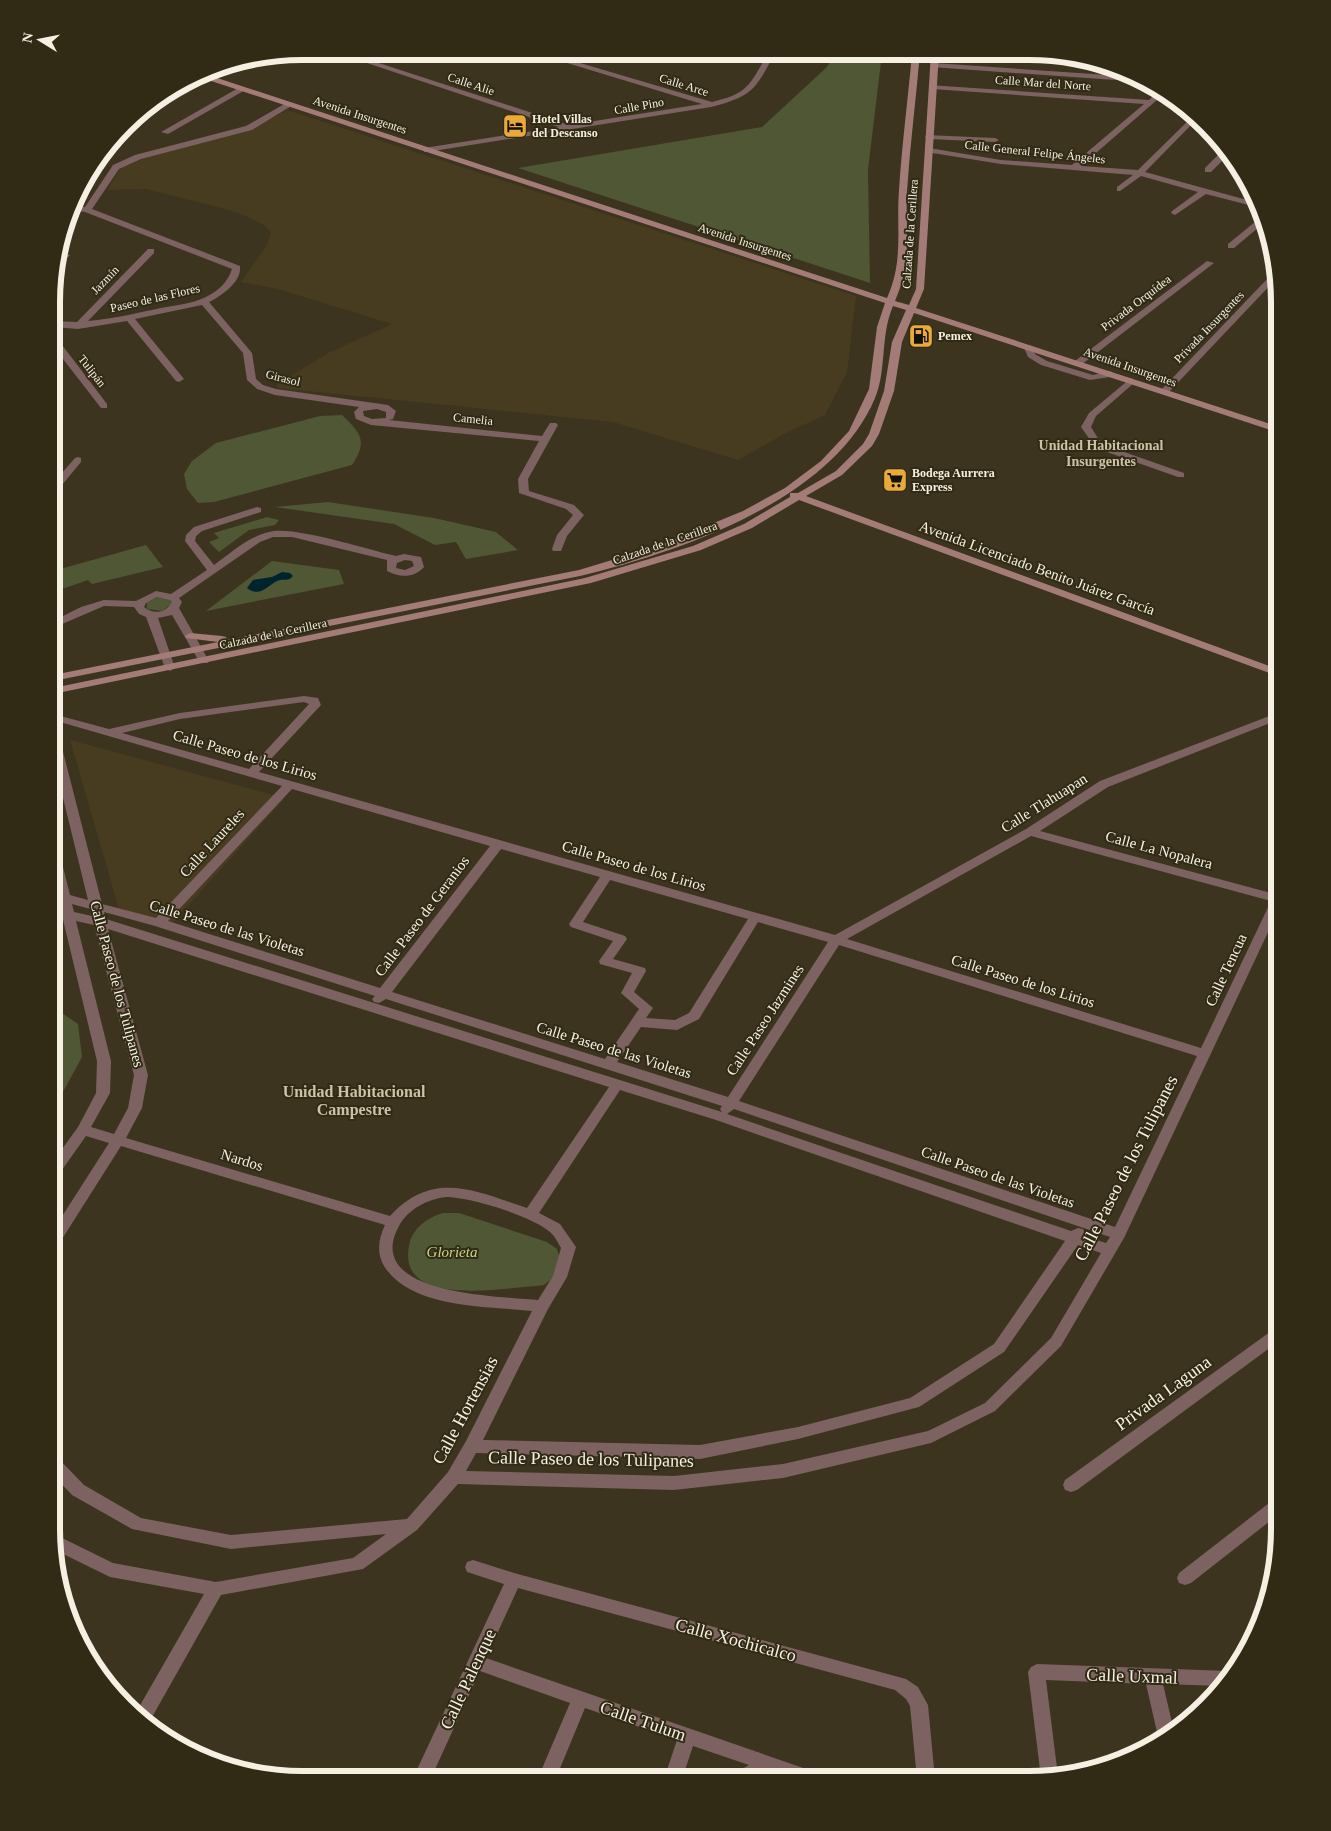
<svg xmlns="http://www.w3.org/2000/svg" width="1331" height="1831" font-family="'Times New Roman',serif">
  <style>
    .built { fill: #473c1f }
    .green { fill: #4f5734 }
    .water { fill: #00242d }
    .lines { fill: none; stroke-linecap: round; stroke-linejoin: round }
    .street { fill: #7c6260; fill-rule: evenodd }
    .secondary { fill: #a37b77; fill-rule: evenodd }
    .labels { text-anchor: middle; stroke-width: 4; stroke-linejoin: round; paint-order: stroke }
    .far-street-label { font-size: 12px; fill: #f5f0e2; stroke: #312a14 }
    .far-poi-label { font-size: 12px; font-weight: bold; fill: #f5f0e2; stroke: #312a14; text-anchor: start }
    .far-neighbourhood-label { font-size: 14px; font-weight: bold; fill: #ccc2a8; stroke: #312a14 }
    .street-label { font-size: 15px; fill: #f5f0e2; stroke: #312a14 }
    .park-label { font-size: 15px; font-style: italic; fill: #c7d788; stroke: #312a14 }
    .neighbourhood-label { font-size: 16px; font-weight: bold; fill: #ccc2a8; stroke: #312a14 }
    .near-street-label { font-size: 18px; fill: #f5f0e2; stroke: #312a14 }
    .rim { fill: none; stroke: #f5f0e2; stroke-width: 6 }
  </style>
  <rect width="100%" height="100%" fill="#3c341e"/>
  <path class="built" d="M287,110L856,296L847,372L825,415L786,433L738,460L613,422L278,388L275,386L328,353L392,324L278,289L241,282L267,245L271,232L264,225L248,217L226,209L146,189L107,190L121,168L146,157L245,132Z
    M70,740L285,798L167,929L121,916Z"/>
  <path class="green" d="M835,53H882L868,170L870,283L518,168L762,127L827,67Z
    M342,415C361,433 368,441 352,465L214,502L198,503L187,489L184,474L192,461L216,443L320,416Z
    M328,502L434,518L496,532L518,550L466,559L456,542L435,545L394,524L275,507Z
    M267,517L279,520L275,525L249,530L219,552L209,542L219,538L214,533Z
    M146,545L163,567L92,584L88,580L53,592V571Z
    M272,561L339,570L344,584L206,611Z
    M158,597L170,599L173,603L162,611L147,609V602Z
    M52,1006L78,1024L82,1057L52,1112Z
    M443,1213H459L547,1242L557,1249L559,1256L553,1278L544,1285L536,1286C502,1288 397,1308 409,1246C412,1228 427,1218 443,1213Z"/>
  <path class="water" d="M282,572L290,573L293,576C288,582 284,578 277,581C267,586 260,598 247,588L253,580L272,577Z"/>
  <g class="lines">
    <path class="street" d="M331,51H342L569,125L702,104L531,52H543L712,102C744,94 748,89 764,60L741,55V53L766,56L768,53H775C755,90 753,96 711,107L427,152H424V148L559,127Z
      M934,63L1137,77L1144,82L931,67L930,65Z
      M206,76L213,78L133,124H128L134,116Z
      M929,85L1149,100L1160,90L1165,93L1081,166L1138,170L1194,115L1197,119L1145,172L1258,203L1260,208L1206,194L1175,215L1171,213L1172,211L1198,192L1141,176L1120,191H1117V187L1133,175L1001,164L926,152L925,150L929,148L1001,160L1072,165L1144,104L932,89H929Z
      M240,87L247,89L168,134L161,132Z
      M286,103L293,105L252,130L141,159L119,169L92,209L240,266C242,282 221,296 209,302L252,353L256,379L263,385L276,389L388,405L396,411L393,419L389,420L542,436L550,423H556L558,425L528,479L529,491L574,505L584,515L567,536L561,551H553L552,549L557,535L573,515L566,509L519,493L518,479L539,441L371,425L356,419L354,412L359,407L275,395L257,389L247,380L243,353L202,305L135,319L184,379L179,382L176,381L127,321L78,329L53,327V321L77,322L148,249H154V253L88,321C113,319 137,313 161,308C176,305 192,304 206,297C218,291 228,282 232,269L85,212L73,210L75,206L85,207L113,165L135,155L246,126ZM377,409L386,412V418L372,419L364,416L363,411Z
      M926,135L995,138L999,140L995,142L929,139L925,137Z
      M1225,148L1230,153L1211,172H1205V168Z
      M1261,217H1263L1265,222L1234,248H1228V244Z
      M63,253L70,255L58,267H54L57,259Z
      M1207,261L1214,263L1081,365H1075V361Z
      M1268,278L1275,280L1167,394H1161V390Z
      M53,336L56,337L107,404V408H101L53,346Z
      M1029,345L1032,346L1035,354L1047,361L1093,375L1110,371L1115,374L1110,377L1090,380L1041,365L1028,357L1024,348Z
      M1131,378L1136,381L1134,383L1096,416L1091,427L1099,440L1110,447L1184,473V477H1178L1104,451L1093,444L1081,427L1089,413Z
      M78,457L81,458V462L57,491L53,492V483L75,458Z
      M257,507L261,508V512L202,531L196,536L195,541L214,565C231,553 248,537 269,532C292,525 369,550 396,556L404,554L421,557L424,567C414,578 400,578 387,571V560L292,537H273L260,542L179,598L182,602L179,608L209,661L208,663H200L172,615L158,618L175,668L170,671L165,668L146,617L139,614L134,607L104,606L53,628V621L81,607L104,600L136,601L156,591L171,594L207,570L185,541L186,535L194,527ZM405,560L412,561L414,566L405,570L396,568L397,563ZM157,597L170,600L172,602C166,613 154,615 144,607L146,603Z
      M53,526L61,532L58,541L53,544Z
      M304,696L318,698L321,705L259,772L835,935L1026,829L1100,781L1280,712V719L1108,787L1040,831L1279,895V909L1124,1238L1061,1346L995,1411L931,1443L783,1478L674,1490L458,1484L417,1530L363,1569L221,1595L147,1726L135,1714L204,1594L110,1577L53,1549L52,1533L113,1563L216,1582L353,1558L386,1534L231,1549L132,1529L72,1495L51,1473V1456L57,1457L84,1485L141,1518L231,1535L407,1519L448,1472L466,1441L532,1311C487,1306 415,1309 386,1269C376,1255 378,1239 385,1225L121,1146L57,1247L52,1248V1232L109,1143L86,1136L57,1177L52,1178V1163L78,1127L96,1093L97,1061L52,874V843L58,847L70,895L88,900L53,757V733L59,736L102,904L156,918L282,786L53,720V714L109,729L180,713ZM304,702L309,704L249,769L122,733L180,719ZM292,789L490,846L380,988L168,921ZM1031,836L1271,901L1201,1048L847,939ZM501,849L600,877L569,924L571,927L613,941L599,961L600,964L632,973L621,993L639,1009L605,1059L392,992ZM610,880L748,919L689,1013L675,1020L646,1018L653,1008L634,992L646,971L645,968L613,959L627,939L625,936L583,922ZM72,904L90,909L92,916L74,912ZM104,912L155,926L375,996L372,999L374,1002L379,1003L386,999L722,1106L720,1109L722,1112L106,919ZM76,921L94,925L134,1075L128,1108L114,1134L91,1127L110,1093L111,1061ZM758,922L828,942L728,1097L617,1062L641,1027L677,1030L699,1019ZM108,929L609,1087L527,1208C476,1191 433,1169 390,1216L126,1138L142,1108L148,1075ZM839,945L1197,1056L1115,1227L739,1101ZM620,1090L716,1120L1065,1241L994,1344L910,1398L798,1427L700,1445L483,1440L548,1309L567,1277L576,1247L560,1224L539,1213ZM734,1109L1110,1237L1106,1243L1084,1236L1085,1233L1083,1229L1078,1228L1071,1231L727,1114ZM446,1197C470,1197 532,1216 550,1232C555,1236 558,1243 561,1248L553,1276L538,1300C502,1296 361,1296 399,1226C408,1209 428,1199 446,1197ZM1078,1245L1101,1253L1051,1338L985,1403L928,1431L783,1464L674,1476L466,1471L476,1453L700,1459L798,1439L919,1407L1004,1352Z
      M1279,1327V1341L1077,1490L1071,1492L1065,1490L1063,1485L1065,1480L1274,1329Z
      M1279,1498V1514L1191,1583L1185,1585L1179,1583L1177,1578L1179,1573L1273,1500Z
      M473,1560L514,1573L906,1679L918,1687L928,1705L935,1779H917L910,1706L906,1699L895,1690L518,1588L486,1658L812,1771L818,1773L821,1779H789L770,1773L758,1779H732L735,1773L749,1765L693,1746L682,1779H664L677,1740L585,1708L556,1778H538L570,1703L480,1671L431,1778H413L504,1584L467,1572L465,1567L467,1562Z
      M1037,1664L1228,1671L1233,1673L1221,1686L1163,1684L1174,1731L1159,1741L1146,1684L1046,1680L1058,1776L1041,1778L1028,1672L1031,1667Z"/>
    <path class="secondary" d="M912,53H920C916,99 910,145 907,191C905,233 913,259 895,301L909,305L916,289L931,53H939L924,289L916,308L1280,427V433L914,313L902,342L894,391L879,434L872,446L842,475L806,496L1280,670V677L799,500L752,528L701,550L591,583L53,694V688L585,578L693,546L744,524L790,497V493H798L836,471L863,444L869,434L884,391L892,342L906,310L893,306C880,336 887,370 875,398C833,500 679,552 580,576L53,681V675L218,642L186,638L185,636L190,633L222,636L226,637L227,640L579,570L655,547L743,511L785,488L821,461L849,431L869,389L877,327L885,303L199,77L205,74L887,298C904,260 896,229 899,190C902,144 908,99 912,53Z"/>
  </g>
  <defs>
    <symbol id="hotel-square" viewBox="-11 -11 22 22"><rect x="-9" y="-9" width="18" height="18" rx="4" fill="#eaaa39" stroke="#312a14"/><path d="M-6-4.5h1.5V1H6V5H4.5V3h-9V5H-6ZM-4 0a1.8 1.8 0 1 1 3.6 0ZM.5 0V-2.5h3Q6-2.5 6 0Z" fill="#111"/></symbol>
    <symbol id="fuel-square" viewBox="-11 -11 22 22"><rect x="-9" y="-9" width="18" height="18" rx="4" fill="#eaaa39" stroke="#312a14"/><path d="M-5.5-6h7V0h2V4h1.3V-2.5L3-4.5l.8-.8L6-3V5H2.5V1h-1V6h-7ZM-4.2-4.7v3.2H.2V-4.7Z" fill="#111"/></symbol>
    <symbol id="supermarket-square" viewBox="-11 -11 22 22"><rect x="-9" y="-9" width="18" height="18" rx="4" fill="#eaaa39" stroke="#312a14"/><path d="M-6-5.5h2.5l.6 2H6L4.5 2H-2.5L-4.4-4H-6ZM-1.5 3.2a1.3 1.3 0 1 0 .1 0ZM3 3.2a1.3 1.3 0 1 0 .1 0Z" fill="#111"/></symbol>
  </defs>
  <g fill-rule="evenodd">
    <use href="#hotel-square" x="501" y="112" width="28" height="28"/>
    <use href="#fuel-square" x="907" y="322" width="28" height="28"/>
    <use href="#supermarket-square" x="881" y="466" width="28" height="28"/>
  </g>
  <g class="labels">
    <g class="far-street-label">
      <text transform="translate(1043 83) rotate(4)" y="4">Calle Mar del Norte</text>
      <text transform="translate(471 84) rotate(18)" y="4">Calle Alie</text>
      <text transform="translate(684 85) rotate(17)" y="4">Calle Arce</text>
      <text transform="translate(639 106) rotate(-10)" y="4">Calle Pino</text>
      <text transform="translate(360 115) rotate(18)" y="4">Avenida Insurgentes</text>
      <text transform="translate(1035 152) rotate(6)" y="4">Calle General Felipe Ángeles</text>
      <text transform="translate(910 234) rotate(-86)" y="4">Calzada de la Cerillera</text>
      <text transform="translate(745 242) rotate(18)" y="4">Avenida Insurgentes</text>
      <text transform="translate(105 280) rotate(-46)" y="4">Jazmín</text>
      <text transform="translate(155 298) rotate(-13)" y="4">Paseo de las Flores</text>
      <text transform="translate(1136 303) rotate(-37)" y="4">Privada Orquídea</text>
      <text transform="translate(1209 327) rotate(-46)" y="4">Privada Insurgentes</text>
      <text transform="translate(1130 367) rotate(19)" y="4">Avenida Insurgentes</text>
      <text transform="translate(92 371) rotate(52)" y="4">Tulipán</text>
      <text transform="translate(283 378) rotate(14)" y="4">Girasol</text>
      <text transform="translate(473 419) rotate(6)" y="4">Camelia</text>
      <text transform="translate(665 543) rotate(-19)" y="4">Calzada de la Cerillera</text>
      <text transform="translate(273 634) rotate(-12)" y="4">Calzada de la Cerillera</text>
    </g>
    <g class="far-poi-label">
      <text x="532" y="123">Hotel Villas<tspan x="532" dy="14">del Descanso</tspan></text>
      <text x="938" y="340">Pemex</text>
      <text x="912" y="477">Bodega Aurrera<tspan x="912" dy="14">Express</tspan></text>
    </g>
    <g class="far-neighbourhood-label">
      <text x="1101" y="450">Unidad Habitacional<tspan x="1101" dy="16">Insurgentes</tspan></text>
    </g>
    <g class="street-label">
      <text transform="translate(1037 568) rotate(20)" y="5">Avenida Licenciado Benito Juárez García</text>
      <text transform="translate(245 755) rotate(16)" y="5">Calle Paseo de los Lirios</text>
      <text transform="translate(1044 803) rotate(-32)" y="5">Calle Tlahuapan</text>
      <text transform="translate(212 843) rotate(-47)" y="5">Calle Laureles</text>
      <text transform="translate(1159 850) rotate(15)" y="5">Calle La Nopalera</text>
      <text transform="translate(634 866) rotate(16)" y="5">Calle Paseo de los Lirios</text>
      <text transform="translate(422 916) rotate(-53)" y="5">Calle Paseo de Geranios</text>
      <text transform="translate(227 928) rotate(17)" y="5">Calle Paseo de las Violetas</text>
      <text transform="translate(1226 970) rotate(-65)" y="5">Calle Tencua</text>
      <text transform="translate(1023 981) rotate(17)" y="5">Calle Paseo de los Lirios</text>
      <text transform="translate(117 984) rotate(75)" y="5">Calle Paseo de los Tulipanes</text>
      <text transform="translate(765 1020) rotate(-57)" y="5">Calle Paseo Jazmines</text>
      <text transform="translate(614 1050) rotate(17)" y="5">Calle Paseo de las Violetas</text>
      <text transform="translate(242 1160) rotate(17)" y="5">Nardos</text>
      <text transform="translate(998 1177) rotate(19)" y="5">Calle Paseo de las Violetas</text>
    </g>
    <g class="park-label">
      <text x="452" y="1257">Glorieta</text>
    </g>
    <g class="neighbourhood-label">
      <text x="354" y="1097">Unidad Habitacional<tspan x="354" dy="18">Campestre</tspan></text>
    </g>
    <g class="near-street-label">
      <text transform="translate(1126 1168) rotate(-63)" y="6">Calle Paseo de los Tulipanes</text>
      <text transform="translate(1163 1393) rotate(-36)" y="6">Privada Laguna</text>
      <text transform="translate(465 1410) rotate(-62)" y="6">Calle Hortensias</text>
      <text transform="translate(591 1459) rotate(1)" y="6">Calle Paseo de los Tulipanes</text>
      <text transform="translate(736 1640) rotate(15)" y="6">Calle Xochicalco</text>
      <text transform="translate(1132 1676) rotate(2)" y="6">Calle Uxmal</text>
      <text transform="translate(468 1679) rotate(-65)" y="6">Calle Palenque</text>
      <text transform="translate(643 1721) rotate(19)" y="6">Calle Tulum</text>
    </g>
  </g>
  <path d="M0 0H1331V1831H0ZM302 60H1029A242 242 0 0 1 1271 302V1529A242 242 0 0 1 1029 1771H302A242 242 0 0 1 60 1529V302A242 242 0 0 1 302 60Z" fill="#312a14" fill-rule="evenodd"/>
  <path class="rim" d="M302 60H1029A242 242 0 0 1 1271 302V1529A242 242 0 0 1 1029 1771H302A242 242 0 0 1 60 1529V302A242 242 0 0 1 302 60Z"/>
  <g transform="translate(40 40) rotate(280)" stroke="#312a14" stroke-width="4" paint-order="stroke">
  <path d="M0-4L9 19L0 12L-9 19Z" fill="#f5f0e2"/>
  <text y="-8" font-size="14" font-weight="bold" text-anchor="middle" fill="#f5f0e2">N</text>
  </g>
</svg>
